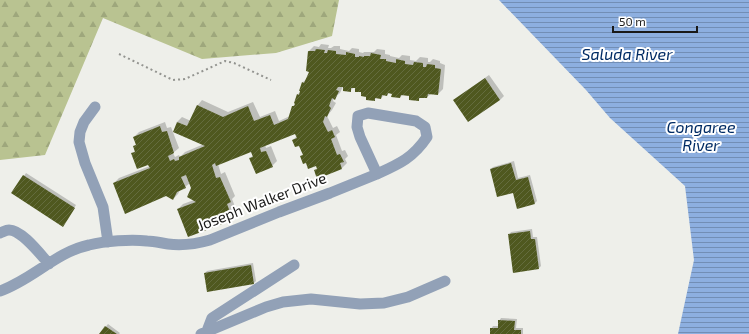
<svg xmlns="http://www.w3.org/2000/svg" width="749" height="334" font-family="'Exo 2',sans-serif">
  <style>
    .forest { fill: url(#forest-firs) }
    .water { fill: url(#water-rules) }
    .shadow { fill: #0003 }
    .building { fill: url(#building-hatch) }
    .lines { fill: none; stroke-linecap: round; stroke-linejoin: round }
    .path { stroke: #939490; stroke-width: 2; stroke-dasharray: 2 3; stroke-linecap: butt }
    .minor { stroke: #92a1b7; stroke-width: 11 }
    .labels { text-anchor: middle; stroke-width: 4; stroke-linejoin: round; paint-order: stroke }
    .street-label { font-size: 15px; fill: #1a1a19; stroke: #fff }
    .water-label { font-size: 16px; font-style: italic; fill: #002b64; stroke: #fff }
  </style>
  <defs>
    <pattern id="forest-firs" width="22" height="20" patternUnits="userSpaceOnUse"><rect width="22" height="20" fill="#b9c391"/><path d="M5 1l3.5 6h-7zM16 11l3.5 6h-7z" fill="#9ea77c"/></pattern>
    <pattern id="water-rules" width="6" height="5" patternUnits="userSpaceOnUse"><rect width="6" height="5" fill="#8dafe0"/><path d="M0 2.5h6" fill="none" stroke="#728eb5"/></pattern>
    <pattern id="building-hatch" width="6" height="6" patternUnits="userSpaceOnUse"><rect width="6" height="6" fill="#4f581f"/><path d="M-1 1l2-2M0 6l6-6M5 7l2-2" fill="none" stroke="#646c3e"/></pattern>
  </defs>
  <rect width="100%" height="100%" fill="#eeefea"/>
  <path class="forest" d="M0,0H339L332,36L276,53L202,59L103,18L45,155L0,160Z"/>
  <path class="water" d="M499,0H749V334H678L694,260L685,186L610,118L586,90Z"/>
  <path class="shadow" d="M321,44L329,45L328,48H331L334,46H340V49L349,51L352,48L359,49V52L363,53L364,52H374L377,49L385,50V54L390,55V56L399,58L402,55L410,56V60L416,61L420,57L428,58V62H430L433,59L440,61V63L445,65L443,89L438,94H431L427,97H421L418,100L410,95H403L400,97L393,93L390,92L387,95H384L381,98L377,97L374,100L356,88L354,87L350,91L344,84L340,93L334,98L333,101L336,103L332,110L327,116L333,128L337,126L340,132L336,135L342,151L345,150L348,156L345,159L347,163L342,168L318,178V168L317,164L307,162L301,156L304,154L300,145L293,140L297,136L295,133L265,144L266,148L271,146L277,161L272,166L250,159L253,155L251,151L218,164L221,174L225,172L235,196L232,199L238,214L233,219L188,236L178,209L183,204L194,200L190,183L185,187L180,190L178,194L173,199L166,195L114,183L119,178L150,166L132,154L135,151L134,146L137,144L134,137L139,132L165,122L167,128L171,127L179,148L173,153L175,157L179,155L180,157L185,152L204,144L177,122L182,117L191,121L198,105L202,100L228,112L253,102L260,117L275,111L279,121L290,116L293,106L296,103H295L298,94L302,91L303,82L308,78L311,71L309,51L314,46L319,47Z
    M489,75L504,96L500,100L469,121L458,97Z
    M514,161L518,178L530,175L537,201L535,203L514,191L491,169L493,167Z
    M26,173L76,205L65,223L12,193Z
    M532,229L533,237H537L541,266L539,268L509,235L511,232Z
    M253,263L256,281L254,283L205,273L207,271Z
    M501,318L517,319L516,328H523V334H491V329L493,326H499V321Z
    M108,324L120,333L119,334H100Z"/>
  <path class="building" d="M316,49L325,50L324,53H327L328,50L336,51V54L346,55V52L355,54V57H359V56L364,57V56H370L371,53L381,55L380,59H386V61L396,63V59L405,61V64L413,65L414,62L423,63V67H426L427,64L435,65V68L441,69L438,95L428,94L427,98H419V101L409,100V96L401,95L400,98L391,97L392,94L388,93L387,96L382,95L381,99L375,98V101L366,100V97L361,96V92H355V88H351V92L343,91V87H338L336,90L339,91L335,100L332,98L329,106L331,108L327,117L325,116L323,122L328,132L332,130L335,137L331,139L337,155L340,154L344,162L340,163L342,169L317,179L314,170L317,169L316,166L308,169L306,163L303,164L300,156L303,155L299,146L295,147L292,140L297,138L295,134L260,148L261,152L266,151L273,167L256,174L249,158L253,157L251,152L216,166L215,163L212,165L216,178L220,177L231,202L227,204L233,220L188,237L177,209L196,202L187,197L191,188L186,175L181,177L186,188L177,192L173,200L166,196L125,214L113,183L150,168L148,165L137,169L131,153L135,152L133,146L136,145L133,137L160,126L162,132L167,131L174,153L168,156L170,161L174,159L175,161L179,160V157L205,146L173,132L177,122L187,126L197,105L223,117L248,106L254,121L270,115L274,125L288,119L292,106H294L295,104L294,103L297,94L299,95L300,91H299L302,82L304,83L309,72L306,71L308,51H315Z
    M485,78L500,100L468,122L453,100Z
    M511,163L516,180L528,177L535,204L517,209L513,193L497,197L490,169Z
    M23,175L75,208L63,227L11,193Z
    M530,231L531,239H535L539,269L513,273L508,234Z
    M251,265L254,284L207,292L204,273Z
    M498,320L515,321L514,330H521V334H490V328H498Z
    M105,326L117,334H99Z"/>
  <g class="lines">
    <path class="path" d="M119,54L173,80L185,79L225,61L234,63L271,80"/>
    <path class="minor" d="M95,107L84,122L80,132L79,142L85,163L103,207L108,242
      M368,113L416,121L425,127L427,137C413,158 399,164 377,174L360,137L357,127L358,116Z
      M0,233C3,232 6,230 9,230C22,230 40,254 49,264
      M0,291C32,280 56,252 89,245C105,241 131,239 147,241C154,241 161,243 168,244C183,246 196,244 210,240L279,212L330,193L377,174
      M207,331L212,318L294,265
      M201,334L266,307L283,302L311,299L360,304L384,303L408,297L445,281"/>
  </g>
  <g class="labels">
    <g class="street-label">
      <text transform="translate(262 202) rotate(-21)" y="5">Joseph Walker Drive</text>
    </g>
    <g class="water-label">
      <text x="627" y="60">Saluda River</text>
      <text x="701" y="133">Congaree<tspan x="701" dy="18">River</tspan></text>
    </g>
  </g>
  <path d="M613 26v6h84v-6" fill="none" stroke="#1a1a19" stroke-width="2"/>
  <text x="619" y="26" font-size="12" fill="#1a1a19" stroke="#ffffff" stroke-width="3" paint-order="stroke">50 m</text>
</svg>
